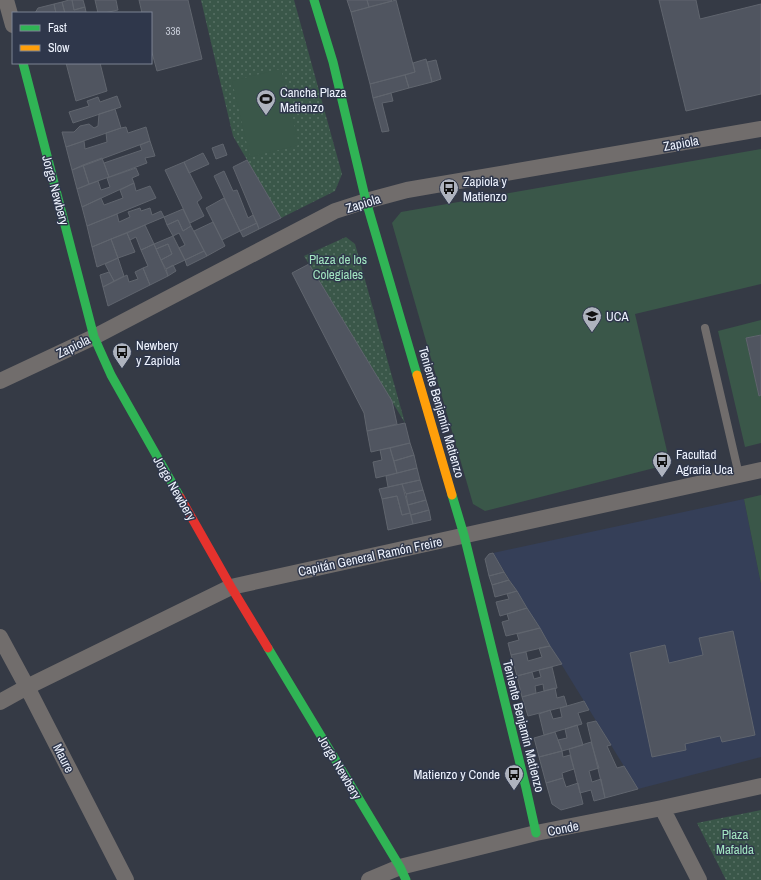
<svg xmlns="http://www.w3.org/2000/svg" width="761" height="880" font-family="'Archivo Narrow',sans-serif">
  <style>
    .built { fill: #353f58 }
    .grass { fill: url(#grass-dots) }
    .garden { fill: #3a5749 }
    .building { fill: #505560; stroke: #60656e }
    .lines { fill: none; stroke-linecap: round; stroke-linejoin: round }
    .lane { stroke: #716d6c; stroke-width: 8 }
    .street { stroke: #716d6c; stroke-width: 16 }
    .fast { stroke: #30b455; stroke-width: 9 }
    .slow { stroke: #ff9f0a; stroke-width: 9 }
    .jam { stroke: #e5322d; stroke-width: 9 }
    .labels { text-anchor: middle; stroke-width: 3; stroke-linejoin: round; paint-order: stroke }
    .number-label { font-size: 11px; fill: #c7ccd7 }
    .poi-label { font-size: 13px; fill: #eff4ff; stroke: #2f374b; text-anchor: start }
    .street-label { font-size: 13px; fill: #eff4ff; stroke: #2f374b }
    .park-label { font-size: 13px; fill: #a2e5c1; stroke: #2f374b }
  </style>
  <defs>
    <pattern id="grass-dots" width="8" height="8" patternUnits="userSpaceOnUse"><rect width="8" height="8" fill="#3a5749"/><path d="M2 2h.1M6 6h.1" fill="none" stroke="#577064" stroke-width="1.8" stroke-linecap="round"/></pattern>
  </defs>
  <rect width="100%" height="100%" fill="#353a45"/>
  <path class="built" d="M744,499L761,584V757L638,789L493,553Z"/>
  <path class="grass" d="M201,0H294L342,174L335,191L281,218L233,136Z
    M346,237L355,244L405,423L304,256Z
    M761,810V880H726L697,823Z"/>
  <path class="garden" d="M281,69L299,145L250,157L232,81Z
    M761,149V284L635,314L670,464L485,511L473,504L392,223L401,212Z
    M761,320V335L746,339L759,396L761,395V443L745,447L718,331Z
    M761,495V584L744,499Z"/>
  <path class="building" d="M69,0H72L74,10L85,7L86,12L81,13H65L62,2Z
    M72,0H83L85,7L74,10Z
    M95,0H116L118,10L104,13H98Z
    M139,0H188L202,59L157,71L151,49V13H142Z
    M347,0H367L369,7L351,12Z
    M367,0H391L392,1L369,7Z
    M396,0L415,72L370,84L351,12Z
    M659,0H696L700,19L761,4V94L686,111Z
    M62,2L65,13H56L54,4Z
    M54,4L56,13H35L38,8Z
    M426,59L432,82L409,88L405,75L415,72L413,63Z
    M436,60L441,79L432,82L427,62Z
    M66,63H100L107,91L76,101Z
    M405,75L409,88L373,98L370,84Z
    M391,93L393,101L382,103L389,131L382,132L373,98Z
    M117,96L121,107L73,123L69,112L89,106L87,101L98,97L100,102Z
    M115,109L121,128L66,147L62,132H74L80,126L89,124L94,128L98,126L99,114Z
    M126,127L128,133L146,127L150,141L72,170L66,147L84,141L85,149L107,142L106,133L121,128Z
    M150,141L155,156L145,158L147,163L109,177L104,163L142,150L140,145Z
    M223,144L227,155L216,159L212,148Z
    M203,153L209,164L189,173L184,162Z
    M102,158L109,177L89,184L83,165Z
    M247,160L281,218L259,229L233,167Z
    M184,162L202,198L197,202L204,216L190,223L165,170Z
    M83,165L89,184L77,189L72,170Z
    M136,168L139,175L132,178L134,183L82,207L77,189L98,181L101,190L110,187L107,178Z
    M224,171L233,191L237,190L248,218L253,215L257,223L240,231L214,176Z
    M134,183L136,191L150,186L156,198L87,226L82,207L101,198L104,205L123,198L120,190Z
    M224,198L240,231L222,240L206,208Z
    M140,208L141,211L150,208L152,215L161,211L164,217L92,247L87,226L117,214L119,222L130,217L128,212Z
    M183,209L191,226L183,231L178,220L167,225L164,217Z
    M178,220L183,231L191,226L204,251L185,260L179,248L185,245L179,233L173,236L167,225Z
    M213,222L225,246L207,256L194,231Z
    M257,223L259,229L243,237L240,231Z
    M145,225L154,244L141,250L136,237L130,240L127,233Z
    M127,233L135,252L118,258L111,239Z
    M173,236L185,260L166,269L161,260L172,254L168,244L156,249L154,244Z
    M111,239L118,258L97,267L92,247Z
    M154,244L168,276L150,285L143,268L148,266L141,250Z
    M168,244L172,254L161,260L156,249Z
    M204,251L207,256L187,266L185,260Z
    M118,258L124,276L114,281L105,264Z
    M309,264L392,401L397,424L367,431L364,413L292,273Z
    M173,265L176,271L168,276L166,269Z
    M143,268L150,285L108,306L103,287L127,275L129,282L138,279L135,272Z
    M109,272L114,281L103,287L100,275Z
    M761,335V395L759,396L746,338Z
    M405,423L410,443L371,452L367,431Z
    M410,443L414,455L394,461L390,448Z
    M390,448L397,473L376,478L373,462L382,460L380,450Z
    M414,455L417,468L397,473L394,461Z
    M417,468L420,480L388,487L386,476Z
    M420,480L423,490L406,494L402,484Z
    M402,484L410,513L402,515L397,496L382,499L379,489Z
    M423,490L426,500L408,505L406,494Z
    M397,496L402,515L410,513L413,524L388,530L382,499Z
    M426,500L429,510L411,515L408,505Z
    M429,510L431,520L413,524L411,515Z
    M493,553L504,572L489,576L485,559L489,554Z
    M504,572L509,580L492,585L489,576Z
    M509,580L517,591L495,597L492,585Z
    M517,591L527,608L500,616L496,602L509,599L507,594Z
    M527,608L540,628L506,636L502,622L509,620L507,614Z
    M540,628L550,646L511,655L508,643L519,640L517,634Z
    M733,631L755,735L722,742L720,736L685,744L686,750L652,757L630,653L665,645L669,663L703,655L699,638Z
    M550,646L562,664L517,676L511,655L526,652L528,661L542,657L539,648Z
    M552,667L557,688L544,691L543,684L535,686L536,693L522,697L517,676L532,672L534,679L541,677L539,670Z
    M555,688L557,698L564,696L567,706L528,716L522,697Z
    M584,701L589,710L578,713L582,724L544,735L539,714L550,710L553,719L562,717L560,708Z
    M596,721L611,745L607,746L617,768L624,766L638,789L605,798L587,723Z
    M577,725L583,745L562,751L558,740L567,738L565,729Z
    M555,732L562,751L539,757L534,738Z
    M591,742L599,768L589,771L592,782L601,779L605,798L594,801L591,790L580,793L569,749Z
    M562,751L563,757L570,755L574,769L562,773L563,778L546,783L539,757Z
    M563,778L566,787L578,783L583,804L561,810L552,804L546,783Z"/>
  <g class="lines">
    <path class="lane" d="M705,328L739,475"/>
    <path class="street" d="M6,0L13,25
      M0,381L94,337L335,211L366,201L407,190L761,129
      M0,637L27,687L126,880
      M0,702L27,687L231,587L761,470
      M662,808L699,880
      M369,880L400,867L536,833L662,808L761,786"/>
    <path class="fast" d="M314,0L333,62L366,201L417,375
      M23,63L94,337L111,375L180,497
      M452,495L464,535L526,788L536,833
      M268,648L400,867L406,880"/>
    <path class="slow" d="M417,375L452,495"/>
    <path class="jam" d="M180,497L231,587L268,648"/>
  </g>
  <defs>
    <symbol id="stadium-pin" viewBox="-11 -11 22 30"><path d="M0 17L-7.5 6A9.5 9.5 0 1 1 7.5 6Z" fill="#aeb3be" stroke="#2f374b"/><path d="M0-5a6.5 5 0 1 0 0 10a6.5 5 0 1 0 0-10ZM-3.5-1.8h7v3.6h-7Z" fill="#111"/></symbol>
    <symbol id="bus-pin" viewBox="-11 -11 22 30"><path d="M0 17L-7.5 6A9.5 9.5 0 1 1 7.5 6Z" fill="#aeb3be" stroke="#2f374b"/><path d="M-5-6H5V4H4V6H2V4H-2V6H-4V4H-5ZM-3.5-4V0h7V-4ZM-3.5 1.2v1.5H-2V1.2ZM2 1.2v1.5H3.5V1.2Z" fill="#111"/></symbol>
    <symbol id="university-pin" viewBox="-11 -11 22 30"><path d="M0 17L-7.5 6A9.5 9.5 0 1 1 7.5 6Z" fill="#aeb3be" stroke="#2f374b"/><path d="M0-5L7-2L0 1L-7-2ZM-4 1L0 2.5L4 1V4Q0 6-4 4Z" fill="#111"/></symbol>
  </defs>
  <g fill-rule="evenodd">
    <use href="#stadium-pin" x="255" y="88" width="22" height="30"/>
    <use href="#bus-pin" x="438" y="177" width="22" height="30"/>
    <use href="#university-pin" x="581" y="305" width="22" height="30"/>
    <use href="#bus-pin" x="111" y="341" width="22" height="30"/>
    <use href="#bus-pin" x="651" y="450" width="22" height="30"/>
    <use href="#bus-pin" x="503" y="763" width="22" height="30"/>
  </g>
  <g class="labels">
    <g class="number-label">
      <text x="173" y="35">336</text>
    </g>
    <g class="poi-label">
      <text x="280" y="97">Cancha Plaza<tspan x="280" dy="15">Matienzo</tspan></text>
      <text x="463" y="186">Zapiola y<tspan x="463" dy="15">Matienzo</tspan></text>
      <text x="606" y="321">UCA</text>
      <text x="136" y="350">Newbery<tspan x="136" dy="15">y Zapiola</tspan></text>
      <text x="676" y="459">Facultad<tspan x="676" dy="15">Agraria Uca</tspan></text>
      <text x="500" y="779" text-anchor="end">Matienzo y Conde</text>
    </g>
    <g class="street-label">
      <text transform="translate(681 143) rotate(-10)" y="5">Zapiola</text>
      <text transform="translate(56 190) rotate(75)" y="5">Jorge Newbery</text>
      <text transform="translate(363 203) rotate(-17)" y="5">Zapiola</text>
      <text transform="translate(73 346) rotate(-26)" y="5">Zapiola</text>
      <text transform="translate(442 412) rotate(74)" y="5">Teniente Benjamín Matienzo</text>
      <text transform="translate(175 488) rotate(60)" y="5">Jorge Newbery</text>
      <text transform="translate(370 556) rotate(-12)" y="5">Capitán General Ramón Freire</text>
      <text transform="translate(524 726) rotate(76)" y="5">Teniente Benjamín Matienzo</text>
      <text transform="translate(64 758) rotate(63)" y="5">Maure</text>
      <text transform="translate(340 767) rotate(59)" y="5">Jorge Newbery</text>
      <text transform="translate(563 828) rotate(-11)" y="5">Conde</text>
    </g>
    <g class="park-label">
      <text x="338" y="264">Plaza de los<tspan x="338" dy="15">Colegiales</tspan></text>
      <text x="735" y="839">Plaza<tspan x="735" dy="15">Mafalda</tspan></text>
    </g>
  </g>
  <rect x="12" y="12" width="140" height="52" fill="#2f374b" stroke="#7c8393"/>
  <rect x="20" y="25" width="20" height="6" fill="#30b455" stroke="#7c8393"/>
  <text x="48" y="32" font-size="12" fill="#eff4ff">Fast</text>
  <rect x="20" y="45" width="20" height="6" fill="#ff9f0a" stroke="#7c8393"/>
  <text x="48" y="52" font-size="12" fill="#eff4ff">Slow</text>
</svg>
